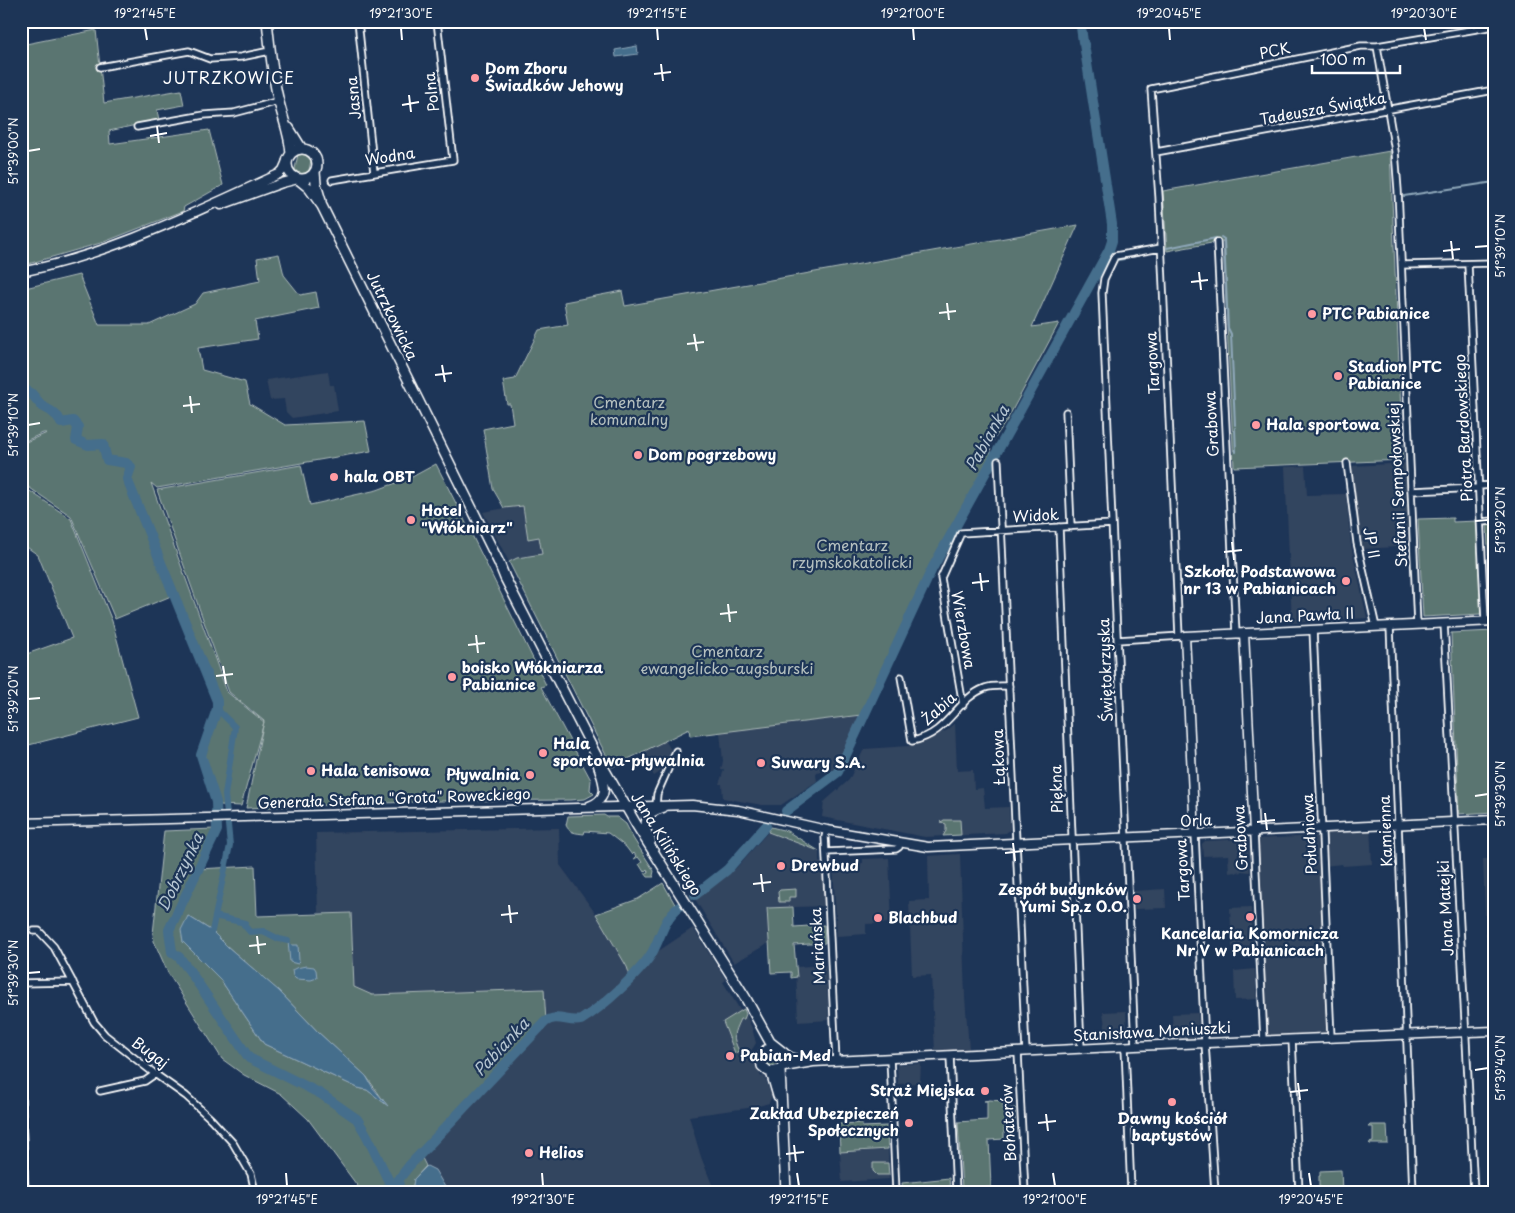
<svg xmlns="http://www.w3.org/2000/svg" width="1515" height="1213" font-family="'Playpen Sans',sans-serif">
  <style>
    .built { fill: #33445e }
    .green { fill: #5a7471; stroke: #acbab8; fill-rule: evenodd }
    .water { fill: #456e8c; stroke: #8fa8ba }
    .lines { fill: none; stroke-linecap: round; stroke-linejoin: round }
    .stream { stroke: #8fa8ba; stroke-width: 2 }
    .canal { stroke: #456e8c; stroke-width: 6 }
    .river { stroke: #456e8c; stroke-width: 10 }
    .minor-casing { stroke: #fff; stroke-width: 9 }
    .tertiary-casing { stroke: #fff; stroke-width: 11 }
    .secondary-casing { stroke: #fff; stroke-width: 12 }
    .minor { stroke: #1d3557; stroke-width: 5.5 }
    .tertiary { stroke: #1d3557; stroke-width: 8 }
    .secondary { stroke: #1d3557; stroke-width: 9 }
    .ticks { fill: none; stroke: #fff; stroke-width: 2 }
    .poi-dot { fill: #ff9aa2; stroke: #1d3557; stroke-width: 2 }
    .labels { text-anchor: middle; stroke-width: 4.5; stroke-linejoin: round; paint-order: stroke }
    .street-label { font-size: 15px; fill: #fff; stroke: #1d3557 }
    .poi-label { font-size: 15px; font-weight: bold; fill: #fff; stroke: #1d3557; text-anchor: start }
    .park-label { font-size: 15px; fill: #b5c0bf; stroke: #1d3557 }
    .neighbourhood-label { font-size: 16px; letter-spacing: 1px; fill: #fff; stroke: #1d3557 }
    .water-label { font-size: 16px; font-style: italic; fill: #b5c5d1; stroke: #1d3557 }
    .neatline { fill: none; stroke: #fff; stroke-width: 2 }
    .ticks-label { font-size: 12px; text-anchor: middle; fill: #fff }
  </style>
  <rect width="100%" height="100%" fill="#1d3557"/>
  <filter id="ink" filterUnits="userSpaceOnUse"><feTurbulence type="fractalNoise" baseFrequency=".02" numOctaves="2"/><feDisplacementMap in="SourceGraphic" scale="10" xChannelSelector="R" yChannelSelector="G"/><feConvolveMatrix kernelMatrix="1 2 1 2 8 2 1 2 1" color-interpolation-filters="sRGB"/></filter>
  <g filter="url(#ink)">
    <path class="built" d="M328,371L330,385H334L338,411L292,418L286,412L284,399L270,400L266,380Z
      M1411,463L1414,546L1361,549L1352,466Z
      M1305,466L1307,495L1346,494L1351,545L1367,618L1292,623L1285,467Z
      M523,505L528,538L539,536L542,554L517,558L509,562L483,512Z
      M861,715L835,769L817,772L816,775L817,781L781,805H762L723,798L722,784H719L724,770H721L723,761L720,732Z
      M955,723L957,771L973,770L974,789L983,788L985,808L1009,807L1010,830L1006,833L925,837L822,817L824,802L849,780L864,749L909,746L948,730Z
      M665,740L671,750L660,772L654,776L640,753Z
      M1370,826L1372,864L1343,866L1342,864L1324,866L1331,1038L1264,1041L1254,839L1322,836V829Z
      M559,828L560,865L596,914L627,967L632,980L654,954L693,928L726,980L723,982L740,1010L743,1008L752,1028L756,1043L751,1051L761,1077L764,1075L772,1096L769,1103L755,1107L689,1116L701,1157L715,1192H448L435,1171L427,1166L420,1154L544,989L372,995L354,988L351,913H318L316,833Z
      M768,832L819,851V862L822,863L824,906L767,908L769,943L734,963L695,899L737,867Z
      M1245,839L1248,842L1250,872L1241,871L1240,873L1238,871L1237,873L1235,872L1229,873L1228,855L1203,856L1202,844L1205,841Z
      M960,854L965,997L969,1049L935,1051L931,975L912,976L909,901L929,900L928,856Z
      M889,858L892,923L866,924V934L837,936L833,865L863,863V859Z
      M1483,859H1494V936L1486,937Z
      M1165,889L1166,908L1135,909L1134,891Z
      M1251,907L1253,946L1232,947L1230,908Z
      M826,965L829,1020L798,1022L796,967Z
      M1255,969L1257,999L1235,1000L1234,971Z
      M1126,1011L1127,1036L1126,1038L1124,1040L1107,1042L1103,1012Z
      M1198,1013L1199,1033L1194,1038L1173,1039L1172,1014Z
      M897,1064H921L920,1083L898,1084Z
      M888,1149L889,1179L842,1182L840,1152Z"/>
    <path class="green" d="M96,30L104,103L181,90L184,105L157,110L159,120L109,131L110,144L209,130L223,185L184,207L183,211L104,242L21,266V45Z
      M1390,151L1403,460L1234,467L1223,241L1167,251L1163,191Z
      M303,153L311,160L308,175L305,176L297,173L295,169L298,154Z
      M1078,225L1032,327L1059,323L1007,420L990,445L991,454L929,568L861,715L690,736L689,729L612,767L509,562L517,558L542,554L539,537L528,539L523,506L504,508L493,489L483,429L513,423L510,404H507L503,381L515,379L539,330L568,325L564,302L622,291L625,306Z
      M279,254L284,275L300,295L316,292L319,308L255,321L258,339L198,348L202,370L245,382L250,404L285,425L365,421L371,451L157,488L151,483L227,692L264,722L241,806L220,805L205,754L221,702L176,594L115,619L71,516L21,482V444L47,433H43L21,443V289L79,275L99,325H149L195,304L203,293L260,281L257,258Z
      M436,464L462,515L546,685L541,687L591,780L590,790L594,794L585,799L570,800L440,801L246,808L264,721L229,692L157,490L301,465L310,505L377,490L412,477Z
      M21,485L71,519L112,621L138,717L21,747V656L72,638L38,555L21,543Z
      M1453,518V522L1477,521L1481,614L1423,617L1418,519Z
      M1487,525H1494V609H1491Z
      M1494,631V812L1459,814L1451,633Z
      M604,815L607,817H617L626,824L633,838L654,871L653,876L654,877H648L645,873L648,872L647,869L644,872L639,864L642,862L638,857L634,859V858L636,856L634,853L632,855L626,847L608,833L585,831L584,834C576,833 569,833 566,825L568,816Z
      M944,820H960L961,835L943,836L946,831V824L941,822Z
      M771,827L787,831L819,851L768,832Z
      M214,829L183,899L198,869L255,866L257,916L351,913L354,987L372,995L544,989L546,1022L420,1154L426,1166L414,1179L412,1192H395L387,1172L374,1150L392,1192H362L308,1119L281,1094L244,1075L222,1059L168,973L154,941L153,934L164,831ZM188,916L212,931L227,946L281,993L319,1033L366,1076L386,1104L367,1090L358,1088L264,1044L220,979L183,942Z
      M663,883L677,908L670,914L651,954L631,979L627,967L596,914L638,899Z
      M796,889V897H789V902H779L778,892L780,890Z
      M793,907L794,927L824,925L825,943L794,945L797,977L791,978V972L771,973L767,908Z
      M744,1009L746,1014L744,1019H740C733,1034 732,1036 739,1051L735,1053L723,1022Z
      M765 1060a8 8 0 1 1 16 0a8 8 0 1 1-16 0Z
      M990,1100L1003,1101V1109L1015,1108V1123L1004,1128V1139L989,1140L991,1187L962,1189L958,1122L987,1120V1101H984Z
      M862,1123V1127L887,1126L888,1149L840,1152L839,1124Z
      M1370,1125H1387L1388,1144H1370L1369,1143L1373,1142V1127H1368Z
      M873,1163H888L889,1175H877L873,1171Z
      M1341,1170L1342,1192H1321V1187H1319V1176H1320V1171Z
      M949,1178L950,1192H903L902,1183Z"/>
    <path class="water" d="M637,46L638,54L616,57L615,50Z
      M188,916L212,931L228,947L279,991L319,1033L366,1076L373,1088L388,1106L367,1090L358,1088L264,1044L220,979L183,942L181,930Z
      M288,941L292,945H298L299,961L298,964L290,962Z
      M306,966L314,967L316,970L317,978L311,980L296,979L293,976L292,970L296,968Z
      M427,1166L435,1170L448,1192H412L414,1179Z"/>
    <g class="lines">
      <path class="stream" d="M1404,196L1494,182
        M1221,237L1224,239L1228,328L1231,334L1235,425
        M1167,248L1216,238
        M1132,257L1144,254
        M1117,260L1124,259
        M1235,428L1236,452"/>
      <path class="canal" d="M215,916L245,923L244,925L250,932L263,931L279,939L288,941
        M212,931L230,845L225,795L235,727L217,709"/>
      <path class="river" d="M1081,27L1083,42
        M21,388L31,393L42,406L51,411L58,417L61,423L73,421L78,427L76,440L88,445L103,444L107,460L126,463L131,467L127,479L217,701V709L201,755L216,802L217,830L169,930L172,952L179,957L189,970L249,1058L321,1094L357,1119L367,1136L394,1192
        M786,811L838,772L932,569L1109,250L1112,241V224L1084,44
        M695,895L727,870L766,826
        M398,1192L399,1179L409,1166L545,1022C557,1013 568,1023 581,1020C602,1007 639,974 652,953C661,937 664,918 679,907"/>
      <defs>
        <path id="minor" d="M358,21L374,173
          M1377,46L1395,151L1398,190L1417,625
          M100,67L189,51L210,59L241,57L265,52H271
          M137,127L204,115L234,113L279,101
          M1156,152L1494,90
          M332,180L453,160L437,21
          M1217,242L1236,634
          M1468,264L1485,621
          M1402,265L1494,263
          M1066,412L1071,527
          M998,461L1026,1052
          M1347,463L1357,543L1376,627
          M1479,486L1494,485
          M1411,491L1479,488
          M1481,522L1494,521
          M1059,527L1081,1049
          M1444,623L1474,1192
          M1390,626L1413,1192
          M1313,630L1331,1038
          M1179,636L1159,197L1151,89L1361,46H1377L1494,26
          M1117,640L1182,636
          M901,677L912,741C949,734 956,699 985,688C992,685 1001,686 1009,686
          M963,705L941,578L961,533L1112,524
          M656,806L657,794L676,751
          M827,830L825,837L836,1061
          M1254,832L1264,1041
          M1195,834L1205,1043L1215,1192
          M826,852L896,849L899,847L900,843
          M34,931H39L54,947L94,1022L100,1029L105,1035L155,1074L186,1096L211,1119L233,1143L251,1174L255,1192
          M21,983L73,982
          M1292,1039L1299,1192
          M1135,1046L1102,293L1104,279L1115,256L1161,248
          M1125,1047L1131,1192
          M1018,1052L1025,1192
          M950,1056L956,1192
          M890,1058L896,1192
          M21,1091L25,1192
          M100,1091L145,1081L155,1074"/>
        <path id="tertiary" d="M221,205L282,183L298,179
          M21,272C112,254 195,212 279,174L283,170L287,161
          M1244,633L1254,832
          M589,806C613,798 602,780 597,762
          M21,823L692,805L738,810L827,830L928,847L1494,820
          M1195,834L1185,636L1494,621
          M651,841C642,824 643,814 663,808
          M784,1053L792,1058L808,1061
          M784,1067L813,1062L1135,1046L1494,1031"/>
        <path id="secondary" d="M267,21C270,47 272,73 278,98C282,117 290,134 291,154
          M289,128L302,149
          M287 164a15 15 0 1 1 30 0a15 15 0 1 1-30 0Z
          M315,172L316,184L321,201
          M298,179L309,188L322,206L499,563L505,578L596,755L636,824L745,997L770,1042L784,1053L785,1063L780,1070L771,1072L768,1071L762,1066L761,1059L766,1050L776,1048
          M780,1070L786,1192
          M771,1072L778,1096"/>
      </defs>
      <use href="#minor" class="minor-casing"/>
      <use href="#tertiary" class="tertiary-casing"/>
      <use href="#secondary" class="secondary-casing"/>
      <use href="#minor" class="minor"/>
      <use href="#tertiary" class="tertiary"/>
      <use href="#secondary" class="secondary"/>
    </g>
  </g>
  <path class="ticks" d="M145,28L147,40M401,28L402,40M657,28L658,40M913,28L914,40M1169,28L1170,40M1424,28L1426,40M661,64L663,81M654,74L671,72M409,95L411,112M402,105L419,102M157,126L159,143M150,136L167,133M28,151L40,149M1451,241L1453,259M1475,247L1488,246M1443,251L1460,249M1199,272L1201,290M1191,282L1208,280M947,303L949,320M939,313L956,311M694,334L697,351M687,344L704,342M442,365L445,382M435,375L452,373M190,396L192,413M183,406L200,404M28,425L40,423M1475,521L1488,520M1232,542L1234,560M1224,552L1242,550M980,573L982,591M972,583L989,581M728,604L730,622M720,614L737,612M476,635L478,653M468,645L485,643M223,666L226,684M216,676L233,674M28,699L40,698M1475,796L1488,794M1265,813L1267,830M1257,822L1275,820M1013,843L1015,861M1005,853L1023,851M761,874L763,892M753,884L771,882M509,905L511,923M501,915L518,913M257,936L259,954M249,946L266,944M28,973L40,972M1475,1070L1488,1068M1298,1083L1300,1100M1290,1092L1308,1090M1046,1114L1048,1131M1038,1123L1056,1121M794,1145L796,1162M786,1154L804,1152M286,1173L287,1186M542,1173L543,1186M797,1173L799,1186M1053,1173L1055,1186M1309,1173L1311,1186"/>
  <g class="poi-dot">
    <circle cx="475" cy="78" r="5"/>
    <circle cx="1312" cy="314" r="5"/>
    <circle cx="1338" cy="376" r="5"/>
    <circle cx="1256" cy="425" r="5"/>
    <circle cx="638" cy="455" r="5"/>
    <circle cx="334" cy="477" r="5"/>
    <circle cx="411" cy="520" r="5"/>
    <circle cx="1346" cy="581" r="5"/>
    <circle cx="452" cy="677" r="5"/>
    <circle cx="543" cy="753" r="5"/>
    <circle cx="761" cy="763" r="5"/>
    <circle cx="311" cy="771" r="5"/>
    <circle cx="530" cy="775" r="5"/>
    <circle cx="781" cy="866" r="5"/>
    <circle cx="1137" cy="899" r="5"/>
    <circle cx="1250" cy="917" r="5"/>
    <circle cx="878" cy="918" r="5"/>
    <circle cx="730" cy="1056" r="5"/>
    <circle cx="985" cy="1091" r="5"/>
    <circle cx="1172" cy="1102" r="5"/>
    <circle cx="909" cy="1123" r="5"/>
    <circle cx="529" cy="1153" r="5"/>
  </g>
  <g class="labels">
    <g class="street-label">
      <text transform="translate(1275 51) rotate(-12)" y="5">PCK</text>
      <text transform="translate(432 92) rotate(-97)" y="5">Polna</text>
      <text transform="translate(354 98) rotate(-96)" y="5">Jasna</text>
      <text transform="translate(1323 109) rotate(-10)" y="5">Tadeusza Świątka</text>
      <text transform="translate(390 157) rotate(-9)" y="5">Wodna</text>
      <text transform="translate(392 316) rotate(64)" y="5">Jutrzkowicka</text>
      <text transform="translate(1153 363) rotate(-93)" y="5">Targowa</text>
      <text transform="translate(1212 424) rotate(-93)" y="5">Grabowa</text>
      <text transform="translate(1464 428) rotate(-93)" y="5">Piotra Bardowskiego</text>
      <text transform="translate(1398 485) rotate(-93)" y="5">Stefanii Sempołowskiej</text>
      <text transform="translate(1036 516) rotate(-3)" y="5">Widok</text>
      <text transform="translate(1371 543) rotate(79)" y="5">JP II</text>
      <text transform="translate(1305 616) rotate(-3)" y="5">Jana Pawła II</text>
      <text transform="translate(963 630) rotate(80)" y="5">Wierzbowa</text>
      <text transform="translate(1106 670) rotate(-92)" y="5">Świętokrzyska</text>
      <text transform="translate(939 709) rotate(-42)" y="5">Żabia</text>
      <text transform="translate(999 757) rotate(-92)" y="5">Łąkowa</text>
      <text transform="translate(1057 789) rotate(-92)" y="5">Piękna</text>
      <text transform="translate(394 799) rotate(-2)" y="5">Generała Stefana "Grota" Roweckiego</text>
      <text transform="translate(1196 821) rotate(-3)" y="5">Orla</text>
      <text transform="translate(1386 831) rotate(-92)" y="5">Kamienna</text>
      <text transform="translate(1310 834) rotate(-93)" y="5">Południowa</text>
      <text transform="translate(1241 838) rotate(-93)" y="5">Grabowa</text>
      <text transform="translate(666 844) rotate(58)" y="5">Jana Kilińskiego</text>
      <text transform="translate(1183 870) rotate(-93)" y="5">Targowa</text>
      <text transform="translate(1446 908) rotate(-93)" y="5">Jana Matejki</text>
      <text transform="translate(818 946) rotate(-93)" y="5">Mariańska</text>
      <text transform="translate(1152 1032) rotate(-3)" y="5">Stanisława Moniuszki</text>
      <text transform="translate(150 1053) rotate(37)" y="5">Bugaj</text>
      <text transform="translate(1009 1123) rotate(-93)" y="5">Bohaterów</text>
    </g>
    <g class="poi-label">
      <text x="485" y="74">Dom Zboru<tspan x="485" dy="17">Świadków Jehowy</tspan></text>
      <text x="1322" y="319">PTC Pabianice</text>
      <text x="1348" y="372">Stadion PTC<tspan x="1348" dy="17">Pabianice</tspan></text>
      <text x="1266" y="430">Hala sportowa</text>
      <text x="648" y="460">Dom pogrzebowy</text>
      <text x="344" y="482">hala OBT</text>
      <text x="421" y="516">Hotel<tspan x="421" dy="17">"Włókniarz"</tspan></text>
      <text x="1336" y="577" text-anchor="end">Szkoła Podstawowa<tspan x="1336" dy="17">nr 13 w Pabianicach</tspan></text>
      <text x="462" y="673">boisko Włókniarza<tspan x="462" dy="17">Pabianice</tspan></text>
      <text x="553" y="749">Hala<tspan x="553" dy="17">sportowa-pływalnia</tspan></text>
      <text x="771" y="768">Suwary S.A.</text>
      <text x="321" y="776">Hala tenisowa</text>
      <text x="520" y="780" text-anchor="end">Pływalnia</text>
      <text x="791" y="871">Drewbud</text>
      <text x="1127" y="895" text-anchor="end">Zespół budynków<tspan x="1127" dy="17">Yumi Sp.z O.O.</tspan></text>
      <text x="888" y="923">Blachbud</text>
      <text x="1250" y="939" text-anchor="middle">Kancelaria Komornicza<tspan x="1250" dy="17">Nr V w Pabianicach</tspan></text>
      <text x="740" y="1061">Pabian-Med</text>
      <text x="975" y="1096" text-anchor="end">Straż Miejska</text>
      <text x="899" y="1119" text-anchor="end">Zakład Ubezpieczeń<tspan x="899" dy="17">Społecznych</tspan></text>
      <text x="1172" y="1124" text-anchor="middle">Dawny kościół<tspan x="1172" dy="17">baptystów</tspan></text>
      <text x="539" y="1158">Helios</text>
    </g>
    <g class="park-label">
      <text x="629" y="408">Cmentarz<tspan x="629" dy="17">komunalny</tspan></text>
      <text x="852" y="551">Cmentarz<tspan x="852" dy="17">rzymskokatolicki</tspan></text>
      <text x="727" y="657">Cmentarz<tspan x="727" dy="17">ewangelicko-augsburski</tspan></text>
    </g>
    <g class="neighbourhood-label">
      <text x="229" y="84">JUTRZKOWICE</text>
    </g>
    <g class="water-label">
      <text transform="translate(987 438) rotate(-61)" y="6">Pabianka</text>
      <text transform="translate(180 872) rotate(-64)" y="6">Dobrzynka</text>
      <text transform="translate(501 1047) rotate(-47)" y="6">Pabianka</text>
    </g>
  </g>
  <rect width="1515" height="1213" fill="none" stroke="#1d3557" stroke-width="55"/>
  <path d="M1312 65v8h88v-8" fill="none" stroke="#ffffff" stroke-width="2.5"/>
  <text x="1320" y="65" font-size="15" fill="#ffffff" stroke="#1d3557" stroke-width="4" paint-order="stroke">100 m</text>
  <rect x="28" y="28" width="1460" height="1158" class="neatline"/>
  <g class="ticks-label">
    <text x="145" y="18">19°21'45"E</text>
    <text x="401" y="18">19°21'30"E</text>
    <text x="657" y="18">19°21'15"E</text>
    <text x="913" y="18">19°21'00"E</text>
    <text x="1169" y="18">19°20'45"E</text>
    <text x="1424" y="18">19°20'30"E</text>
    <text transform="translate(14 151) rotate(-90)" y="4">51°39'00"N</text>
    <text transform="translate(1501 246) rotate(-90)" y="4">51°39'10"N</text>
    <text transform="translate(14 425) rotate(-90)" y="4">51°39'10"N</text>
    <text transform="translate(1501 520) rotate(-90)" y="4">51°39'20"N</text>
    <text transform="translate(14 699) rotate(-90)" y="4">51°39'20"N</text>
    <text transform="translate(1501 794) rotate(-90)" y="4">51°39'30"N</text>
    <text transform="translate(14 973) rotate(-90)" y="4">51°39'30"N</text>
    <text transform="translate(1501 1068) rotate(-90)" y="4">51°39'40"N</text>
    <text x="287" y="1204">19°21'45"E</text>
    <text x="543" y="1204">19°21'30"E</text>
    <text x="799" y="1204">19°21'15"E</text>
    <text x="1055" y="1204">19°21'00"E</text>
    <text x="1311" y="1204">19°20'45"E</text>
  </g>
</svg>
